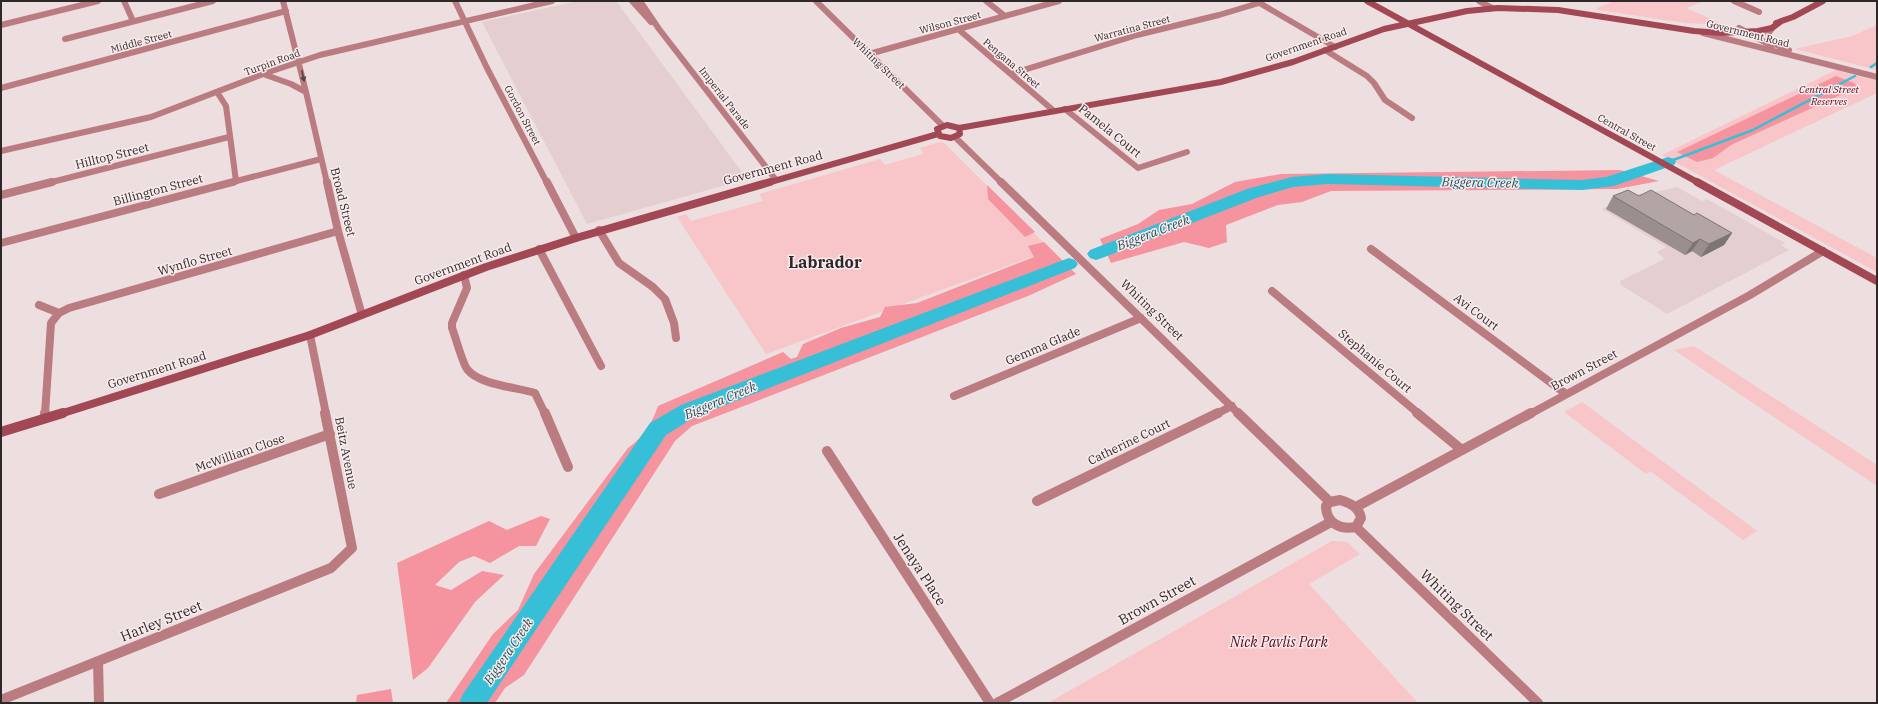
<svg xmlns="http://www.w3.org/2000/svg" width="1878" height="704" font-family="'IBM Plex Serif',serif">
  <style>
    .built { fill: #e4cecf }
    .green { fill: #f8c5c8 }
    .forest { fill: #f5949e }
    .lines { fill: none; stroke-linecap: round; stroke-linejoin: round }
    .stream { stroke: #37bfd7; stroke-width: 2.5 }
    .river { fill: #37bfd7; fill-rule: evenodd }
    .minor-far2 { stroke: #bb7c81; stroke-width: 6 }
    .minor-far1 { stroke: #bb7c81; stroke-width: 8 }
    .minor { stroke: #bb7c81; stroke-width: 10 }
    .tertiary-far1 { stroke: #bb7c81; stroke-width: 6 }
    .tertiary { stroke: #bb7c81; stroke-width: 8 }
    .secondary-far2 { stroke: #a24754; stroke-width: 6 }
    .secondary-far1 { stroke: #a24754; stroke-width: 8 }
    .secondary { stroke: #a24754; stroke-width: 10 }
    .wall { fill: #9a8e8e }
    .shaded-wall { fill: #7d7474 }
    .building { fill: #b3a5a5; stroke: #7d7474 }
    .oneway { fill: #584243 }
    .labels { text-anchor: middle; stroke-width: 3; stroke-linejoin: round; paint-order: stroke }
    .far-street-label { font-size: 10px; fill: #2e2929; stroke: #faebec }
    .far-park-label { font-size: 10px; font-style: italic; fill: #5c041d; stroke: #faebec }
    .street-label { font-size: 12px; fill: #2e2929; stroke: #faebec }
    .water-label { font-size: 13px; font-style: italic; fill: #1a515b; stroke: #faebec }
    .near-street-label { font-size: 14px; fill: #2e2929; stroke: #faebec }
    .near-park-label { font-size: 14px; font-style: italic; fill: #5c041d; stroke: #faebec }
    .district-label { font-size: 16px; font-weight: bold; fill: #2e2929; stroke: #faebec }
  </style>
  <rect width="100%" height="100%" fill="#eddedf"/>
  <path class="built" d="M579,1H616L747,179L587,224L482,22Z
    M1677,187L1702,201L1707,199L1785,243L1781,245L1789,250L1667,314L1621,285L1620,281L1665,259L1657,252L1666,247L1602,209L1631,195L1661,191Z"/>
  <path class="green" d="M1615,1L1673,2L1704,1L1686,8L1725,25L1686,23L1598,10L1597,8Z
    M1877,25V70L1795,49L1852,36Z
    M1836,70L1877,81V93L1714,170L1877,258V272L1662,155Z
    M940,142L944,143L1051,250L766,354L677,217L686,214L691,221L763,201L759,194L880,159L885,165L923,154L920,148Z
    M1694,346L1877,465V486L1674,350Z
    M1582,402L1757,531L1743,540L1650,471L1646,474L1564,412Z
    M1332,541L1347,542L1360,554L1309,584L1418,703H1048Z"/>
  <path class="forest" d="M1836,76L1854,83L1858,87L1731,145L1713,158L1697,162L1677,152Z
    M1620,170L1659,181L1617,189L1331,191L1302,202L1278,205L1226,225L1227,242L1209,248L1184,242L1111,263L1100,239L1138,224L1159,210L1192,204L1235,182L1281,174Z
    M987,185L1035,232L1025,237L988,199Z
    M1044,242L1076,274L1028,296L692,426L675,441L524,675L505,688L495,703H446L493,634L518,610L534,574L628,448C644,437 652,423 658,406L783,352L791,359L797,357L803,344L841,328L880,317L885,307L917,303L1034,257L1028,246Z
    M541,516L550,519L536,546H519L490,563L474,556L459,562L435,585L451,590L482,571L504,575L475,602L428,668L413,680L397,563L489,521L507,530Z
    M391,689L393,703H356L357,695Z"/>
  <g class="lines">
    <path class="stream" d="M1871,67L1877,63
      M1668,162L1753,130L1855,76"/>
    <path class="river" d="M1668,157L1674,159L1676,162L1674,165L1614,186L1582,190L1328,184L1293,187L1259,197L1102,258L1096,260L1090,258L1087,254L1090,250L1247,189L1292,177L1328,174L1582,180L1606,177Z
      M1069,258L1075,260L1078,264L1075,268L695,417L666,435L487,703H459L463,694L650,423L681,405Z"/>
    <path class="minor-far2" d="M124,1L133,21
      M455,1L487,68L547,183
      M632,1L651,22
      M640,1L659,29L776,180
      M816,1L943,126
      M986,1L1005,16
      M1256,1L1335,47
      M1479,1L1492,8
      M1734,1L1759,12
      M1,25L98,1
      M958,29L1054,111
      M65,39L213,1
      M1325,50L1367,76L1374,83L1385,100L1412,118
      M869,54L1059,1
      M1011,74L1137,35L1219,15L1259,3
      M1,88L286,11
      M217,92L226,106L236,181
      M1065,109L1138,168L1187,152
      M955,137L1002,183
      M1,151L151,117L263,74L320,55L552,1
      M48,183L229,137
      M229,183L321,159"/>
    <path class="minor-far1" d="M547,182L576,238
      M1001,182L1239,414
      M1,195L52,182
      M599,230L619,263L653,287L665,299L674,323L676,338
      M1,243L233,182
      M539,249L601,366
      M1371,249L1566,394
      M464,275L467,288L452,323V328C456,338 462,362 467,369C479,385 516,387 535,393L545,414
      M1272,291L1419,414
      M39,305L59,313
      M310,335L326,414
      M954,396L1141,318
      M45,414L51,323L59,313L69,308L338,231
      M1216,414L1232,406
      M1530,414L1750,295L1823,251"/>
    <path class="minor" d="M545,413L568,467
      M1238,413L1330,502
      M1417,413L1462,450
      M45,418V413
      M827,451L990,703
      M159,494L330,434
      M1340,500C1350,503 1359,507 1361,518L1356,527C1340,530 1326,523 1326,506L1330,502Z
      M1037,501L1218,413
      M1356,507L1531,413
      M1356,527L1538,703
      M98,661L99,703
      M1,700L331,568L352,548L325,413
      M997,703L1331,522"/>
    <path class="tertiary-far1" d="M283,1L306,92
      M1739,28L1772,46
      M1772,28L1768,34C1772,44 1780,47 1789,50
      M1703,33L1877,77
      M263,74L291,84L306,92L327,183"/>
    <path class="tertiary" d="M327,182L338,231L362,315"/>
    <path class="secondary-far2" d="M1367,1L1699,183
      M1776,23L1793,17L1823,1
      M947,125L959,128L960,134L951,138L940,136L937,129Z
      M959,128L1221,82L1293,62L1384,29L1467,11L1498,8L1558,10L1694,31L1721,33L1758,31L1772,28L1780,22
      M767,183L938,134"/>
    <path class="secondary-far1" d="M1697,182L1877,281
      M60,414L310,335L486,267L576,238L770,182"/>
    <path class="secondary" d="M1,432L63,413"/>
  </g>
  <path class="wall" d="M1613,196H1639L1694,215L1732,233L1724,245L1701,257L1692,251L1685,255L1606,209Z"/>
  <path class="shaded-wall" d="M1732,233L1724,245L1701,257L1709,244Z
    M1700,239L1692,251L1685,255L1693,243Z"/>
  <path class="building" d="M1628,190L1639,196L1651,190L1694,215L1697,213L1732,233L1709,244L1700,239L1693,243L1613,196Z"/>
  <defs><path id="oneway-solid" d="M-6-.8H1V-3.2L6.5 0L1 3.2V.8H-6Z"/></defs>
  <use class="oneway" href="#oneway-solid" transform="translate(303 76) rotate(78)"/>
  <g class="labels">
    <g class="far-street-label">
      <text transform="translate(950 22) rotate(-15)" y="4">Wilson Street</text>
      <text transform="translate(1132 28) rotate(-15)" y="4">Warratina Street</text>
      <text transform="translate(1748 33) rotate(14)" y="4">Government Road</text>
      <text transform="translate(141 41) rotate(-15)" y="4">Middle Street</text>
      <text transform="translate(1306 44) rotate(-19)" y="4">Government Road</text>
      <text transform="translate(272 62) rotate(-20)" y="4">Turpin Road</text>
      <text transform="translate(879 63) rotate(44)" y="4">Whiting Street</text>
      <text transform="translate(1012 63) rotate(40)" y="4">Pengana Street</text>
      <text transform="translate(725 98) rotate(52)" y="4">Imperial Parade</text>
      <text transform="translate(523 115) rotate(62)" y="4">Gordon Street</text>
      <text transform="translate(1627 132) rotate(29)" y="4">Central Street</text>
    </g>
    <g class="far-park-label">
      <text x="1829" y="93">Central Street<tspan x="1829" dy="12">Reserves</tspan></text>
    </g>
    <g class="street-label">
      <text transform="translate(1110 131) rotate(39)" y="4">Pamela Court</text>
      <text transform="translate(112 156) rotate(-14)" y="4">Hilltop Street</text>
      <text transform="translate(773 168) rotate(-15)" y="4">Government Road</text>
      <text transform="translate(158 190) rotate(-15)" y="4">Billington Street</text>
      <text transform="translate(343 202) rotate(76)" y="4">Broad Street</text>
      <text transform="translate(195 261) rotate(-16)" y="4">Wynflo Street</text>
      <text transform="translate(463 264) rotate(-20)" y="4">Government Road</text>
      <text transform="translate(1152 310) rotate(44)" y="4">Whiting Street</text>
      <text transform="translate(1476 312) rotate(37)" y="4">Avi Court</text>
      <text transform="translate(1043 346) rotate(-23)" y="4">Gemma Glade</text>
      <text transform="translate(1375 361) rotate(40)" y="4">Stephanie Court</text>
      <text transform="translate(157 370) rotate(-17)" y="4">Government Road</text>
      <text transform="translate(1584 370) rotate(-28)" y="4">Brown Street</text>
      <text transform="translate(1129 442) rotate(-26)" y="4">Catherine Court</text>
      <text transform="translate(240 453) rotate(-19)" y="4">McWilliam Close</text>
      <text transform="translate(346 453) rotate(79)" y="4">Beitz Avenue</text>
    </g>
    <g class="water-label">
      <text transform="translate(1480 182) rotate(1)" y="5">Biggera Creek</text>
      <text transform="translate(1153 232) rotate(-21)" y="5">Biggera Creek</text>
      <text transform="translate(720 400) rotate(-23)" y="5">Biggera Creek</text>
      <text transform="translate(508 651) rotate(-56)" y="5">Biggera Creek</text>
    </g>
    <g class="near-street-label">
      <text transform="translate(920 569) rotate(57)" y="5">Jenaya Place</text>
      <text transform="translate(1157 600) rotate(-29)" y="5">Brown Street</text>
      <text transform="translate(1457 605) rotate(44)" y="5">Whiting Street</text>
      <text transform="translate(161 621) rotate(-22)" y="5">Harley Street</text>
    </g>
    <g class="near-park-label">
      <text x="1279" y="647">Nick Pavlis Park</text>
    </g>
    <g class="district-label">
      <text x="825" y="268">Labrador</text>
    </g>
  </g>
  <rect width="1878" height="704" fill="none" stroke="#2e2929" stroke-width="4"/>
</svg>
